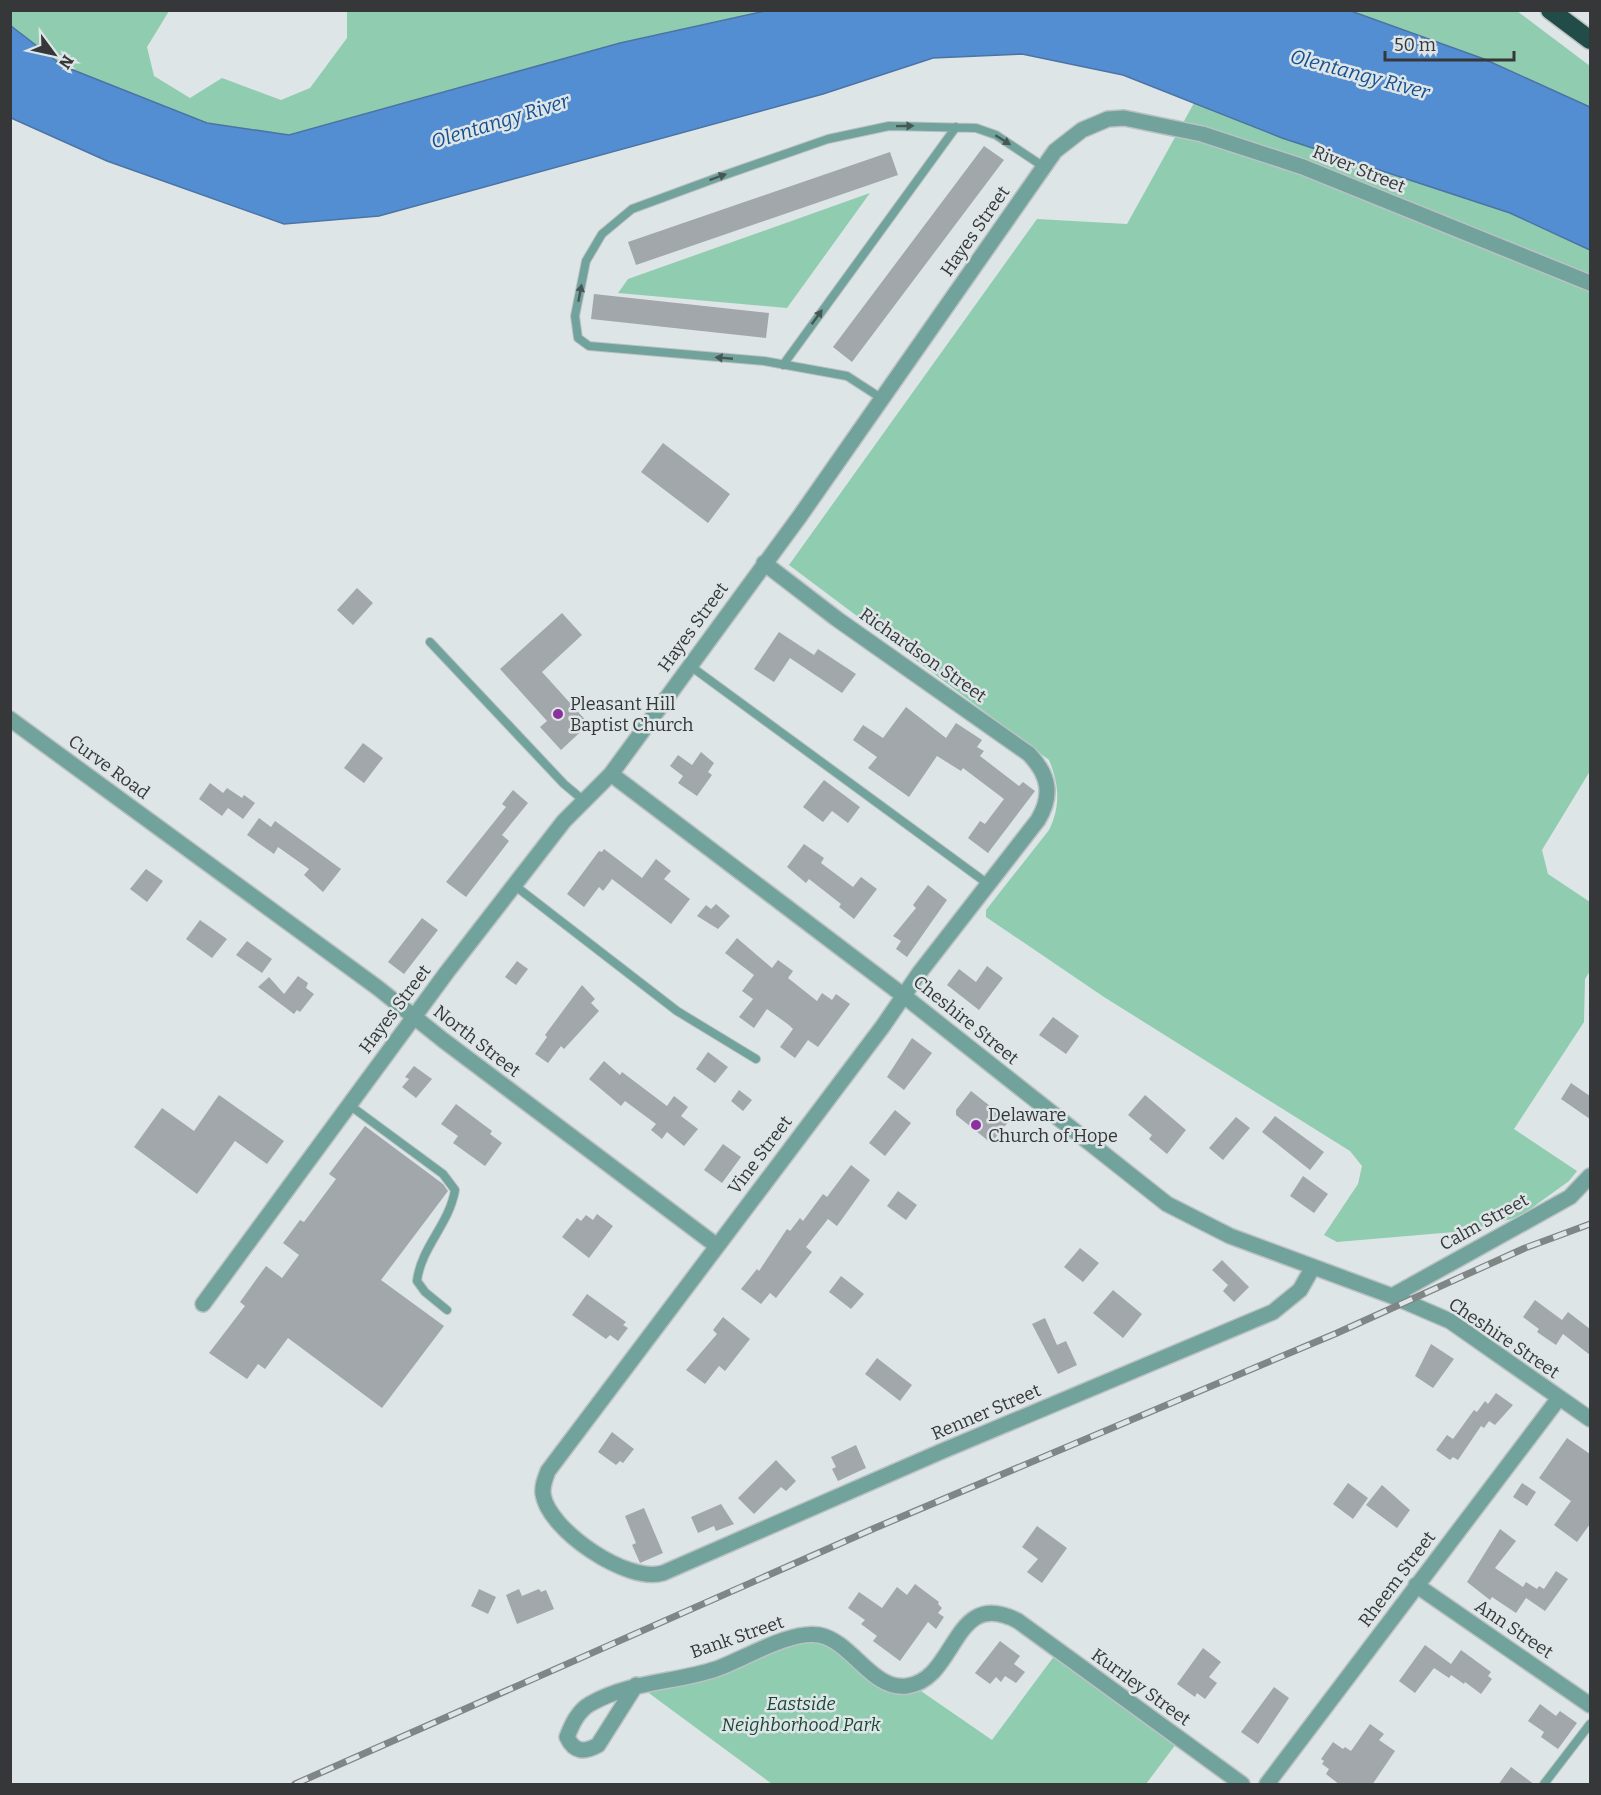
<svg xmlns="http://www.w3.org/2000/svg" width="1601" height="1795" font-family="Bitter,serif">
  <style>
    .green { fill: #90ccaf }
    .water { fill: #548ed2; stroke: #4b74a4; stroke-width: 1.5 }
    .building { fill: #a1a7aa }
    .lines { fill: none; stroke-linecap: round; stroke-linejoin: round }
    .lane-casing { stroke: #bcc2c4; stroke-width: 10 }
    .street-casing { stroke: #bcc2c4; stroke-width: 18 }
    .highway-casing { stroke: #bcc2c4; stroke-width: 21 }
    .lane { stroke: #71a39c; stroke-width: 8 }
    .street { stroke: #71a39c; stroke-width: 15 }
    .highway { stroke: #224c47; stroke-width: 18 }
    .rail-casing { stroke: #808586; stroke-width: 7 }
    .rail { stroke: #dee5e7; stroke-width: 4.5; stroke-dasharray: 14; stroke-linecap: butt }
    .oneway { fill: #475756 }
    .poi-dot { fill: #8b319c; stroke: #dee5e7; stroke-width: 2 }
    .labels { text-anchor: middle; stroke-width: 5; stroke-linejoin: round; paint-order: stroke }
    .street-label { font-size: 18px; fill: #353738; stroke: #dee5e7 }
    .poi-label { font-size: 18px; fill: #353738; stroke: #dee5e7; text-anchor: start }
    .park-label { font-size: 18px; font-style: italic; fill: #1a4735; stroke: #dee5e7 }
    .water-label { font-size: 20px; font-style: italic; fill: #155190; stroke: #dee5e7 }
  </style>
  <rect width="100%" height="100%" fill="#dee5e7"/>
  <path class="green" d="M10,11H169L147,47L154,76L190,98L222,78L281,100L310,88L347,38V11H765L620,43L289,135L207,123L63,66L11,26Z
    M1351,11H1517L1590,66V107L1484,59Z
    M1194,103L1282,138L1510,213L1590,250V771L1542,850L1548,874L1590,902V971L1585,979L1584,1022L1514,1129L1577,1171L1569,1181L1519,1217L1466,1231L1337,1242L1324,1235L1358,1184L1362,1166L1350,1151L1104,997L986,917V910L1049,830C1061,806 1059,784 1049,760L789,565L1037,219L1127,224Z
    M870,193L787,308L618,293L628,279Z
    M818,1641L829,1645L872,1681L918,1689L992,1740L1055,1655L1176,1744L1146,1784H772L642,1688L789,1644Z"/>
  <path class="water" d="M765,11H1351L1484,59L1590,107V250L1510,213L1282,138L1123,75L1022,54L933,58L823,94L379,216L284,224L107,161L11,118V26L63,66L207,123L289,135L620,43Z"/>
  <path class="building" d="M984,146L1004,160L852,362L833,347Z
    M890,152L898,175L636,265L628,242Z
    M594,294L769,313L766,338L591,319Z
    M663,443L730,494L708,523L641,472Z
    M357,588L373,603L353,625L337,610Z
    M562,613L582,635L542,672L589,724L561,750L540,727L547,721L500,669Z
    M779,632L814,655L818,649L856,674L842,693L790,658L774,682L754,669Z
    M906,707L946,738L956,723L982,740L977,747L984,751L980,756L1019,786L1023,782L1035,791L988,853L968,838L980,821L985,824L1004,799L963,768L961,771L937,756L909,797L868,768L877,757L853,740L863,725L883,738Z
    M363,743L383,758L364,783L344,768Z
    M701,752L714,763L708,772L712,775L697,796L678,783L683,776L670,766L678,755L692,765Z
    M824,780L860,807L848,823L832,811L823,822L803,807Z
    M210,783L223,793L227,788L242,798L244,795L255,803L243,819L228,808L222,816L199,799Z
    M513,790L528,803L502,835L509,841L466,897L446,882L506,807L502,804Z
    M259,818L271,827L275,821L341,869L323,892L304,875L309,869L278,847L274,854L247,835Z
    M804,844L824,858L821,863L853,887L861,877L877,889L854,919L839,907L841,904L809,879L806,883L787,867Z
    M604,849L642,878L656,859L671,871L664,879L690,899L671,924L612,879L603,891L599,887L584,907L567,894L599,851L602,852Z
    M146,869L163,881L147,902L130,889Z
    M928,885L947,900L907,957L896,949L901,941L893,936L916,908L913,905Z
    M716,904L730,916L718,929L697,916L706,905L711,909Z
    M422,918L438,930L404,974L388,962Z
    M200,920L227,939L212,958L186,939Z
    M737,938L772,968L778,960L793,971L788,978L817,1001L822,993L832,1000L836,994L850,1004L818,1047L808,1040L795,1058L780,1047L793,1029L789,1025L767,1009L754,1028L739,1017L753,999L742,991L754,975L725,953Z
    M247,941L272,959L262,973L236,955Z
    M517,961L528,969L516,985L505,977Z
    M987,966L1003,978L979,1010L947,985L959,969L976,982Z
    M298,976L308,983L306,988L314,994L300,1012L297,1010L294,1014L258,987L269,977L284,994Z
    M582,985L595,999L591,1003L599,1011L564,1049L561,1046L548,1063L535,1054L547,1037L545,1035Z
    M1053,1017L1079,1036L1066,1054L1039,1035Z
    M912,1038L932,1053L904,1090L887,1077Z
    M708,1052L728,1067L715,1083L696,1069Z
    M604,1061L620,1075L622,1072L667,1106L674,1096L688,1107L681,1116L698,1129L684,1146L667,1132L662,1139L651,1130L656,1124L625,1101L621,1106L589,1079Z
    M414,1066L432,1079L416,1098L402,1087L409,1079L405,1077Z
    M1571,1083L1590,1096V1119L1561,1099Z
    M739,1090L752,1100L743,1111L731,1101Z
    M971,1091L1009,1121L991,1143L956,1115V1110Z
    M219,1095L284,1141L267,1164L235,1141L197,1194L134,1147L162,1108L194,1131Z
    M1145,1095L1186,1130L1167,1154L1149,1139L1152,1135L1128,1115Z
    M456,1104L492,1131L490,1134L502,1143L485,1166L453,1143L458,1136L441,1124Z
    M895,1110L911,1123L885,1156L869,1143Z
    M1275,1116L1324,1152L1310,1170L1262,1132Z
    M1236,1117L1250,1128L1223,1160L1209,1148Z
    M365,1126L443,1184L448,1191L381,1280L444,1326L382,1408L288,1338L265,1369L258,1364L247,1379L209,1353L245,1306L240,1302L266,1266L282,1278L299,1255L283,1243L300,1220L304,1222L336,1179L329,1174Z
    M723,1144L741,1157L722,1183L704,1170Z
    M851,1165L870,1180L837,1226L828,1219L806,1247L812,1252L776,1298L770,1293L761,1304L741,1289L757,1269L759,1271L787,1229L790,1231L800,1218L803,1221L823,1194L827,1197Z
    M1303,1176L1328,1194L1314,1213L1290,1196Z
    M898,1191L917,1205L906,1220L887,1206Z
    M597,1214L613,1226L589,1258L562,1237L577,1218L581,1221L586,1215L593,1220Z
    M1080,1248L1099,1263L1083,1282L1064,1267Z
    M1222,1260L1249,1287L1234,1302L1223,1291L1228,1285L1212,1270Z
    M841,1276L864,1294L851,1309L829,1292Z
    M1113,1290L1142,1314L1123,1338L1093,1313Z
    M587,1294L626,1322L623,1325L628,1328L618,1341L610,1335L606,1339L572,1315Z
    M1535,1300L1562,1320L1568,1312L1590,1329V1355L1563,1334L1556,1345L1537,1332L1539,1329L1523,1317Z
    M723,1317L750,1339L725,1371L719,1366L705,1384L686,1370L717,1334L713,1330Z
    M1045,1318L1057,1345L1066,1341L1077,1365L1058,1374L1032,1324Z
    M1431,1344L1454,1359L1433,1388L1415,1376Z
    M877,1358L912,1385L900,1401L865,1374Z
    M1496,1393L1513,1405L1495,1425L1489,1421L1484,1428L1481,1426L1458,1460L1453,1457L1450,1460L1436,1450L1447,1435L1453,1439L1474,1410L1477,1412L1485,1401L1488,1404Z
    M612,1432L634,1449L623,1463L620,1461L616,1465L598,1452Z
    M1567,1438L1590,1454V1524L1577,1542L1554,1525L1571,1501L1539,1478Z
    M856,1445L866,1468L838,1481L832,1469L836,1467L831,1457Z
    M776,1460L796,1481L786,1491L781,1487L754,1514L738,1498Z
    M1348,1483L1368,1498L1353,1519L1333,1504Z
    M1522,1483L1536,1492L1527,1506L1513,1497Z
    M1382,1485L1410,1510L1397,1528L1366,1505Z
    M721,1504L734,1524L716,1531L714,1526L698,1533L691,1517Z
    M644,1508L663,1553L640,1563L632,1545L636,1543L625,1516Z
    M1037,1526L1067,1548L1042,1583L1027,1572L1038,1559L1022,1547Z
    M1500,1529L1516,1541L1495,1568L1523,1587L1526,1582L1537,1589L1539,1586L1544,1589L1556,1571L1568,1579L1545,1611L1526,1598L1516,1613L1492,1597L1490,1600L1467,1582Z
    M915,1584L939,1602L938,1604L942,1608L938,1613L944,1617L936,1629L928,1622L900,1661L873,1641L877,1636L861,1624L865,1620L848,1608L859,1592L882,1608L897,1587L907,1595Z
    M479,1589L496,1597L488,1614L471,1606Z
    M519,1589L522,1596L539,1589L541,1592L546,1590L554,1609L517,1624L506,1595Z
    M1000,1641L1020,1656L1014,1664L1025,1672L1016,1683L1005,1676L1001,1682L996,1677L990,1684L975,1673Z
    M1425,1645L1451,1664L1461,1650L1491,1672L1488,1676L1492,1679L1481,1694L1465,1682L1464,1684L1451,1675L1449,1678L1434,1668L1415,1693L1399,1681Z
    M1203,1648L1221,1662L1209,1677L1217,1683L1205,1699L1197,1693L1195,1697L1177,1684Z
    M1274,1687L1289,1698L1258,1744L1241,1732Z
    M1540,1704L1556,1716L1560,1711L1577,1723L1558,1749L1541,1737L1544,1732L1528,1721Z
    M1370,1724L1384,1734L1379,1740L1395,1751L1372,1785H1340L1326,1774L1329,1769L1322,1764L1324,1761L1321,1759L1333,1742L1343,1749L1345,1747L1351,1751Z
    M1511,1767L1535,1785H1498Z"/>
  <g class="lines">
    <defs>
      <path id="lane" d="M783,365L956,127
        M881,398L847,376L764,361L589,346L578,338L575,316L586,261L602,234L632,209L719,177L828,139L889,126L976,128L996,135L1044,167
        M430,642L564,784L583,800
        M689,665L988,884
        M514,885L677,1011L756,1059
        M348,1104L443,1174L455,1190C449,1225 421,1247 417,1281L425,1292L447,1310
        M1544,1784L1590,1724"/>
      <path id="street" d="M764,563L837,619L1029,754C1049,775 1053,795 1038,820L920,972L883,1026L548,1471C545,1479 542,1486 543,1494C548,1530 628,1584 663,1573L940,1452L1273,1312L1300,1290L1313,1267
        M10,719L378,988L443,1040L717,1246
        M611,774L904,996L1167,1204L1230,1236L1392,1296L1450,1321L1590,1419
        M1392,1296L1570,1197L1590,1176
        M203,1304L447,972L564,821L611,774L800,516L1055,151L1082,130L1108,119L1124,118L1202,134L1303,167L1590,283
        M1416,1585L1590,1705
        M636,1685L598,1745C584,1753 574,1752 567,1737C572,1724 578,1711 590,1704C630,1681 673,1683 716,1669C744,1659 790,1630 819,1635C852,1641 872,1691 907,1686C958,1679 952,1586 1018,1621L1242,1784
        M1267,1784L1559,1398"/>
      <path id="highway" d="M1550,10L1590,40"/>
    </defs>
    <use href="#lane" class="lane-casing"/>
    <use href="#street" class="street-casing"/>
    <use href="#highway" class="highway-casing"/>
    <use href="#lane" class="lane"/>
    <use href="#street" class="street"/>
    <use href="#highway" class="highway"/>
    <defs>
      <path id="rail" d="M295,1784L875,1528L1337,1333L1525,1248L1590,1224"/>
    </defs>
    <use href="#rail" class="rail-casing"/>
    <use href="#rail" class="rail"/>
  </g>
  <defs><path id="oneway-solid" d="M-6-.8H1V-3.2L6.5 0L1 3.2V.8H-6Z" transform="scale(1.5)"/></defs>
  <g class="oneway">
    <use href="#oneway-solid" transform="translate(905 126) rotate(-1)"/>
    <use href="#oneway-solid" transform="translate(1003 140) rotate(32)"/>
    <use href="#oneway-solid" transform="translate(718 177) rotate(-20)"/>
    <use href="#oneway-solid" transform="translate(580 293) rotate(-79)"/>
    <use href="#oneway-solid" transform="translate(817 317) rotate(-54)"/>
    <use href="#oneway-solid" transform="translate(724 358) rotate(-175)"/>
  </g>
  <g class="poi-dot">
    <circle cx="558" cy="714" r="6"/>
    <circle cx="976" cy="1125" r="6"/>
  </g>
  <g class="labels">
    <g class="street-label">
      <text transform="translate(1359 169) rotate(22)" y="6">River Street</text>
      <text transform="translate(975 231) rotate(-55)" y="6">Hayes Street</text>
      <text transform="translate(693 627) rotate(-54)" y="6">Hayes Street</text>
      <text transform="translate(923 655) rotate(35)" y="6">Richardson Street</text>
      <text transform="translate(109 767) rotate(36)" y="6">Curve Road</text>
      <text transform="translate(395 1009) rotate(-53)" y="6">Hayes Street</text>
      <text transform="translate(966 1020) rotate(39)" y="6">Cheshire Street</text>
      <text transform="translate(477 1041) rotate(38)" y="6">North Street</text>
      <text transform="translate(760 1155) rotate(-53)" y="6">Vine Street</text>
      <text transform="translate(1484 1222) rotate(-29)" y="6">Calm Street</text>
      <text transform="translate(1504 1338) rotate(34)" y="6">Cheshire Street</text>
      <text transform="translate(986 1412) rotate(-23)" y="6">Renner Street</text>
      <text transform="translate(1397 1579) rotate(-53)" y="6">Rheem Street</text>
      <text transform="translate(1514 1629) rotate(34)" y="6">Ann Street</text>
      <text transform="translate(737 1637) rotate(-19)" y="6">Bank Street</text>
      <text transform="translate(1141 1687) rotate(36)" y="6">Kurrley Street</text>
    </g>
    <g class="poi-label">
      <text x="570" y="710">Pleasant Hill<tspan x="570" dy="21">Baptist Church</tspan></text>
      <text x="988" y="1121">Delaware<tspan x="988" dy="21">Church of Hope</tspan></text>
    </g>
    <g class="park-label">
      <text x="801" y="1710">Eastside<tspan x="801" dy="21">Neighborhood Park</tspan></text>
    </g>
    <g class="water-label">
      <text transform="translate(1360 74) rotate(15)" y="7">Olentangy River</text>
      <text transform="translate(500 121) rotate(-17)" y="7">Olentangy River</text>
    </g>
  </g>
  <rect width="1601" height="1795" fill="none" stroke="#353738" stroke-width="24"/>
  <g transform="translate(54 54) rotate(123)" stroke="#dee5e7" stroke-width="4.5" paint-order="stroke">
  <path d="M0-4.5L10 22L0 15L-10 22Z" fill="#353738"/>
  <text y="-9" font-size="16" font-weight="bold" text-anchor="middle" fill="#353738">N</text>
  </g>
  <path d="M1385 51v9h129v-9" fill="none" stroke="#353738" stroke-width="3"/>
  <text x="1394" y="51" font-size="18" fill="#353738" stroke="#dee5e7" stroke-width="4.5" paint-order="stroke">50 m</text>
</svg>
